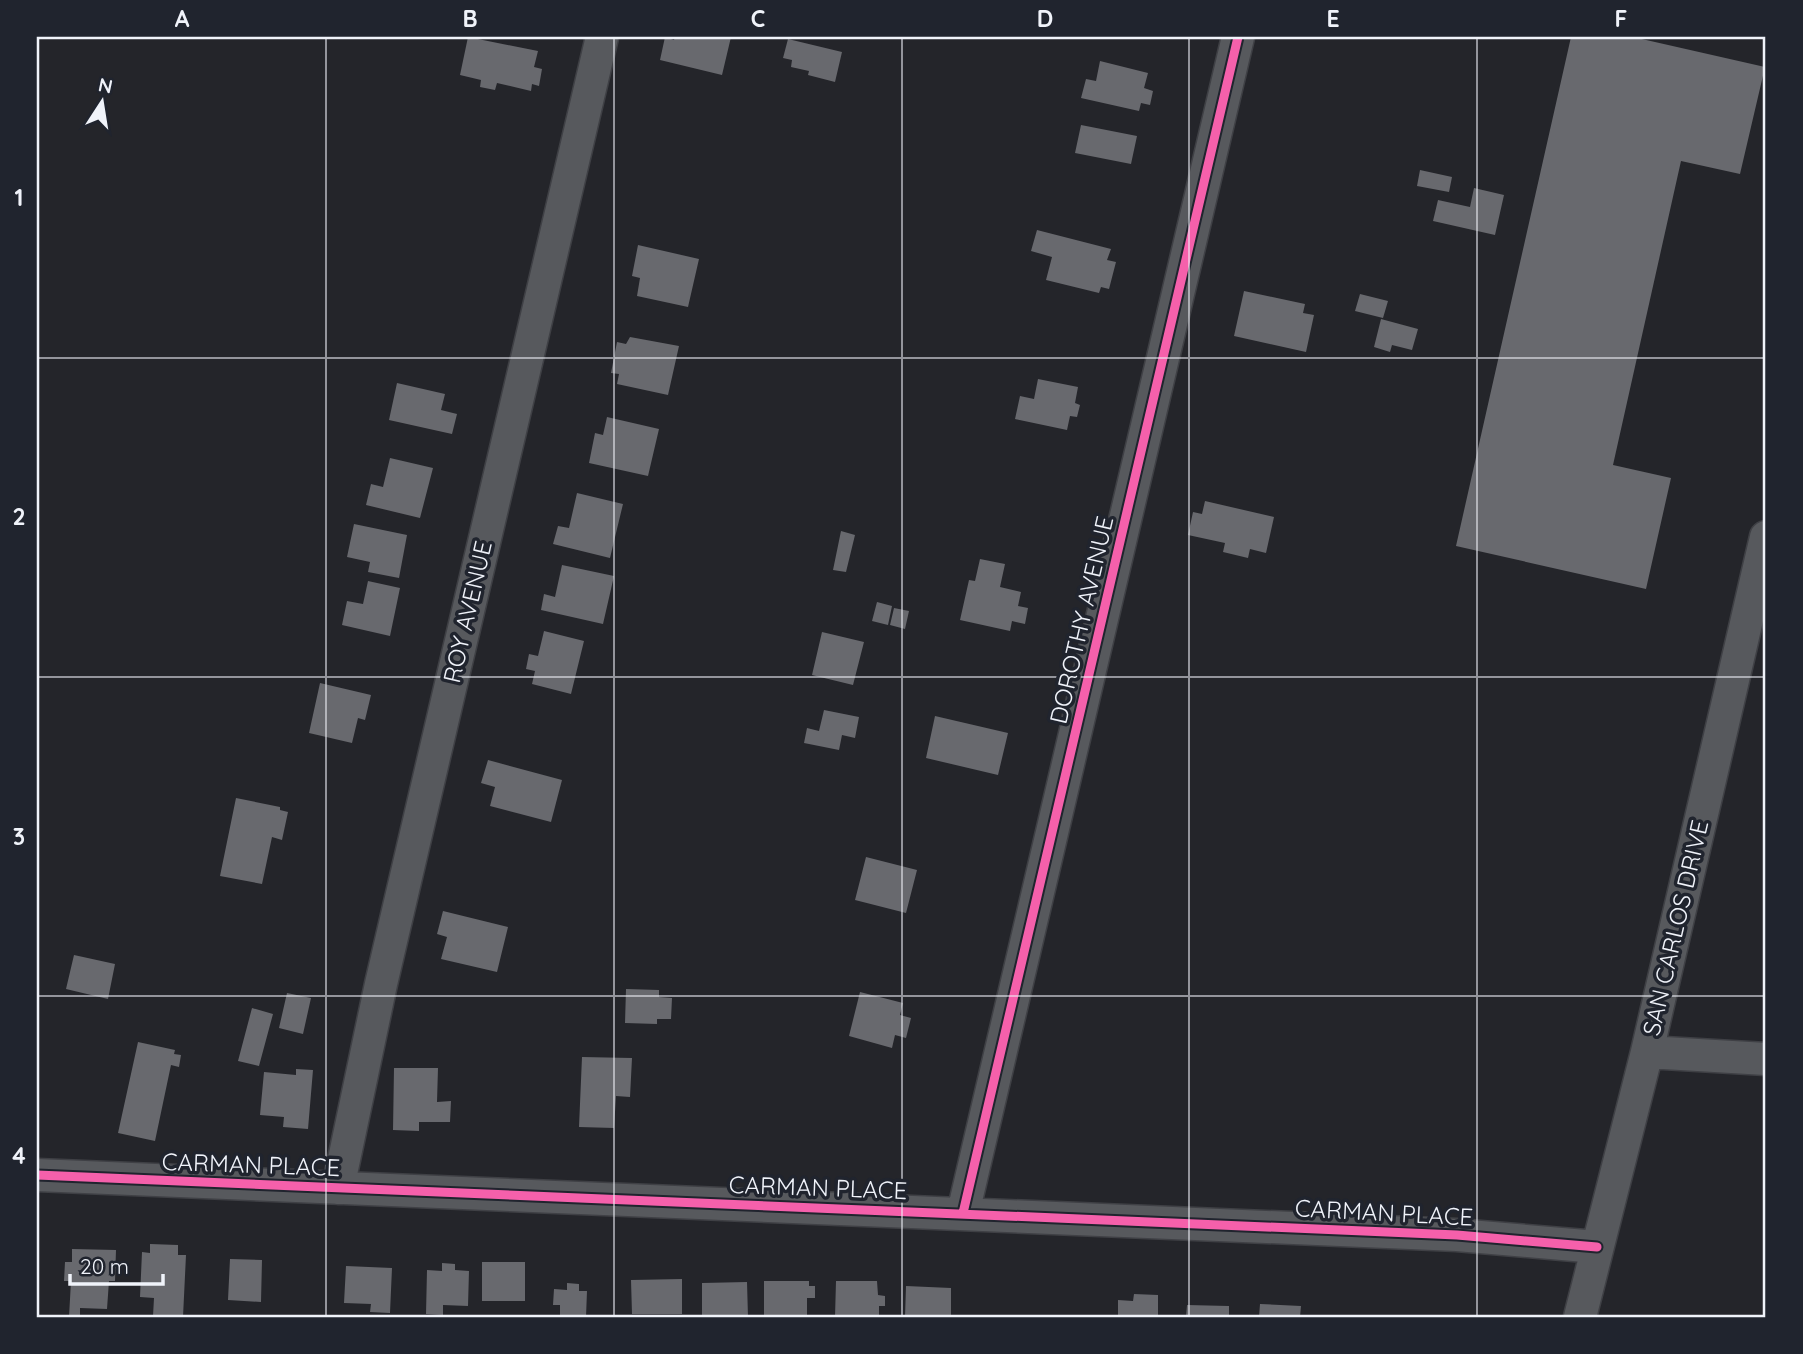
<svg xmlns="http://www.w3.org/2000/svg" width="1803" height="1354" font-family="Quicksand,sans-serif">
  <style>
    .building { fill: #68696e }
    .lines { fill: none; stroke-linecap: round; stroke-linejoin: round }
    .minor-casing { stroke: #3f4045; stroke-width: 35 }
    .minor { stroke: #57595d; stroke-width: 32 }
    .cycleway-casing { stroke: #20242e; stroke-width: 13 }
    .cycleway { stroke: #f560ab; stroke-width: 9 }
    .grid { fill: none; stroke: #f0f3fa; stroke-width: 2; stroke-opacity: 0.55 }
    .labels { text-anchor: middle; stroke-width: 7; stroke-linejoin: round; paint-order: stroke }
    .street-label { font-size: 24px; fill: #f0f3fa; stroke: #20242e }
    .neatline { fill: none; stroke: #f0f3fa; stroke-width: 2.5 }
    .grid-label { font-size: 23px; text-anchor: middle; font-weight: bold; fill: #f0f3fa }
  </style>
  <rect width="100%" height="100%" fill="#24252a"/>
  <path class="building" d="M468,37L538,51L534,67L542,69L539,86L532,84L531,91L497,83L495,90L480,87L481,80L460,75Z
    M665,37L674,40L675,37H731L722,75L660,60Z
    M1571,37H1633L1765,67L1740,174L1681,161L1613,465L1671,478L1646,589L1456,546Z
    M788,39L842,52L835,82L808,75L809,71L791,67L792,60L783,58Z
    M1100,61L1148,73L1144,88L1153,91L1150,105L1141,103L1139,111L1081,98L1086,79L1096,81Z
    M1081,125L1137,136L1131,164L1075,153Z
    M1420,170L1452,177L1449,192L1417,186Z
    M1474,188L1504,195L1495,235L1433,221L1438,200L1470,207Z
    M1037,230L1111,249L1107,260L1116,262L1109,289L1101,287L1099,293L1046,280L1052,257L1031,251Z
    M638,245L699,259L688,307L637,296L640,278L632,276Z
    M1244,291L1305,304L1303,313L1314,315L1306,352L1234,336Z
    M1360,294L1388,301L1383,318L1355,311Z
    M1381,319L1418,329L1412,350L1392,345L1390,352L1374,347Z
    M630,337L679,346L668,395L617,384L619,374L611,373L617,342L626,344Z
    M1038,379L1078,387L1075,403L1080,405L1077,417L1070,416L1067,430L1015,419L1020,396L1034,399Z
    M397,383L445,394L441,410L457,414L452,434L389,420Z
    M607,417L659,429L648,476L589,463L595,433L603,435Z
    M390,458L433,468L420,518L366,505L371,484L383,487Z
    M577,493L623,504L610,558L553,544L558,526L569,528Z
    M1205,501L1274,517L1266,553L1250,549L1248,558L1223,552L1225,543L1188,535L1193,512L1202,514Z
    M354,524L407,535L399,578L368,572L370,562L347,557Z
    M841,531L855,535L846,572L833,570Z
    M980,559L1005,564L1000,587L1021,592L1018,606L1028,608L1025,624L1012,621L1010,631L960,620L969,580L975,581Z
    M562,565L614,576L603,624L541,610L544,594L555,597Z
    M368,581L400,588L390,636L342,625L347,601L363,604Z
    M877,602L892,606L888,625L872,621Z
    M894,608L909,611L905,629L890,625Z
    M544,631L584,641L571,694L532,684L535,671L526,669L529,654L538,656Z
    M822,632L864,642L853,685L812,675Z
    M320,683L371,695L365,720L358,718L352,743L309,733Z
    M824,710L859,717L855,738L842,735L839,750L804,743L807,728L819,731Z
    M935,716L1008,733L998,775L926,758Z
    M488,760L562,780L551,822L490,806L495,787L481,783Z
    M236,798L280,807V810L288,812L282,840L272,837L262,884L220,876Z
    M866,857L917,870L906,913L855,900Z
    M443,911L508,927L497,972L441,959L447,937L437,934Z
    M74,955L115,964L108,999L66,989Z
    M626,989L659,990V997L672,998L671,1019H657V1024L625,1023Z
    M860,992L903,1003L900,1015L911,1018L906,1038L895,1035L892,1048L849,1036Z
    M287,993L311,998L303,1034L279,1028Z
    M252,1008L273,1014L259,1066L238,1061Z
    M138,1042L175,1050L174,1054L181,1055L179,1067L171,1065L155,1141L118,1133Z
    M582,1057L632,1058L630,1097L616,1096L614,1128L579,1127Z
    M394,1068H438L437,1102L451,1101L450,1122H419V1131L393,1130Z
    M296,1069L313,1070L308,1129L283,1127L284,1117L260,1115L264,1072L296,1075Z
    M150,1244L178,1245V1255H186L183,1317L153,1316L154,1298L140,1297L142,1252L150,1253Z
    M72,1249L116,1250L115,1281H109L107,1309L80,1308V1317H69L71,1281H64L65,1262H72Z
    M230,1259L262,1260L261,1302L228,1300Z
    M482,1262H525V1301H482Z
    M442,1263L455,1264V1270L469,1271L468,1306L443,1305V1315L426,1314L427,1270L442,1271Z
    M346,1266L392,1268L390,1313L370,1312L371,1304L344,1303Z
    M682,1279V1314H632L631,1280Z
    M764,1281H809V1286H815V1298H807V1317H764Z
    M836,1281H877L878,1295L885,1296V1306H879V1317H835Z
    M747,1282L748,1317H702V1283Z
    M567,1283L579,1284V1291H587L586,1317H560V1305H553L554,1289L567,1290Z
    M906,1286L951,1288V1317H905Z
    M1134,1294L1158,1295V1317H1118V1300L1133,1301Z
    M1260,1304L1301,1306L1300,1317H1259Z
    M1187,1305L1229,1306V1317H1186Z"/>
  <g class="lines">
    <defs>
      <path id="minor" d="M1647,1052L1766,1059
        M37,1175L1457,1235L1597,1247
        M338,1188L381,984L602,37
        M963,1213L1238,37
        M1580,1317L1647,1052L1766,537"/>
    </defs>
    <use href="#minor" class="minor-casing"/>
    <use href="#minor" class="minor"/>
    <defs>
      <path id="cycleway" d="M37,1175L1457,1235L1597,1247
        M963,1213L1238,37"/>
    </defs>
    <use href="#cycleway" class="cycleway-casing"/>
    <use href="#cycleway" class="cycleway"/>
  </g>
  <path class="grid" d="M326,37V1317M614,37V1317M902,37V1317M1189,37V1317M1477,37V1317M37,358H1766M37,677H1766M37,996H1766"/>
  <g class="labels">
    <g class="street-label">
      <text transform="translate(468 612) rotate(-77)" y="8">ROY AVENUE</text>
      <text transform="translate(1082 620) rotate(-77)" y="8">DOROTHY AVENUE</text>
      <text transform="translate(1676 928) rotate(-77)" y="8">SAN CARLOS DRIVE</text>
      <text transform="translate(251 1165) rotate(2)" y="8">CARMAN PLACE</text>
      <text transform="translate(818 1188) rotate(2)" y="8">CARMAN PLACE</text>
      <text transform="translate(1384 1213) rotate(3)" y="8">CARMAN PLACE</text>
    </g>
  </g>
  <rect width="1803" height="1354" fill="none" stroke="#20242e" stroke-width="77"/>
  <g transform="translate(102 102) rotate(12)" stroke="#20242e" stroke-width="5" paint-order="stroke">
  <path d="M0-5L12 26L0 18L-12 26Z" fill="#f0f3fa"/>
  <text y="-10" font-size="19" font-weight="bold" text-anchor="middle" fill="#f0f3fa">N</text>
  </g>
  <path d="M70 1274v10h93v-10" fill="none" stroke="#f0f3fa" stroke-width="3.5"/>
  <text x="80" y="1274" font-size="21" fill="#f0f3fa" stroke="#20242e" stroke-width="5" paint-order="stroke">20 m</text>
  <rect x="38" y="38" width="1726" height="1278" class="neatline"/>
  <g class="grid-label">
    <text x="182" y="27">A</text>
    <text x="470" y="27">B</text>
    <text x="758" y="27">C</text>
    <text x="1045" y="27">D</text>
    <text x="1333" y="27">E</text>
    <text x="1621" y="27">F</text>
    <text x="19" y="206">1</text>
    <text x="19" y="525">2</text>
    <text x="19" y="845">3</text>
    <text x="19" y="1164">4</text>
  </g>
</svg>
